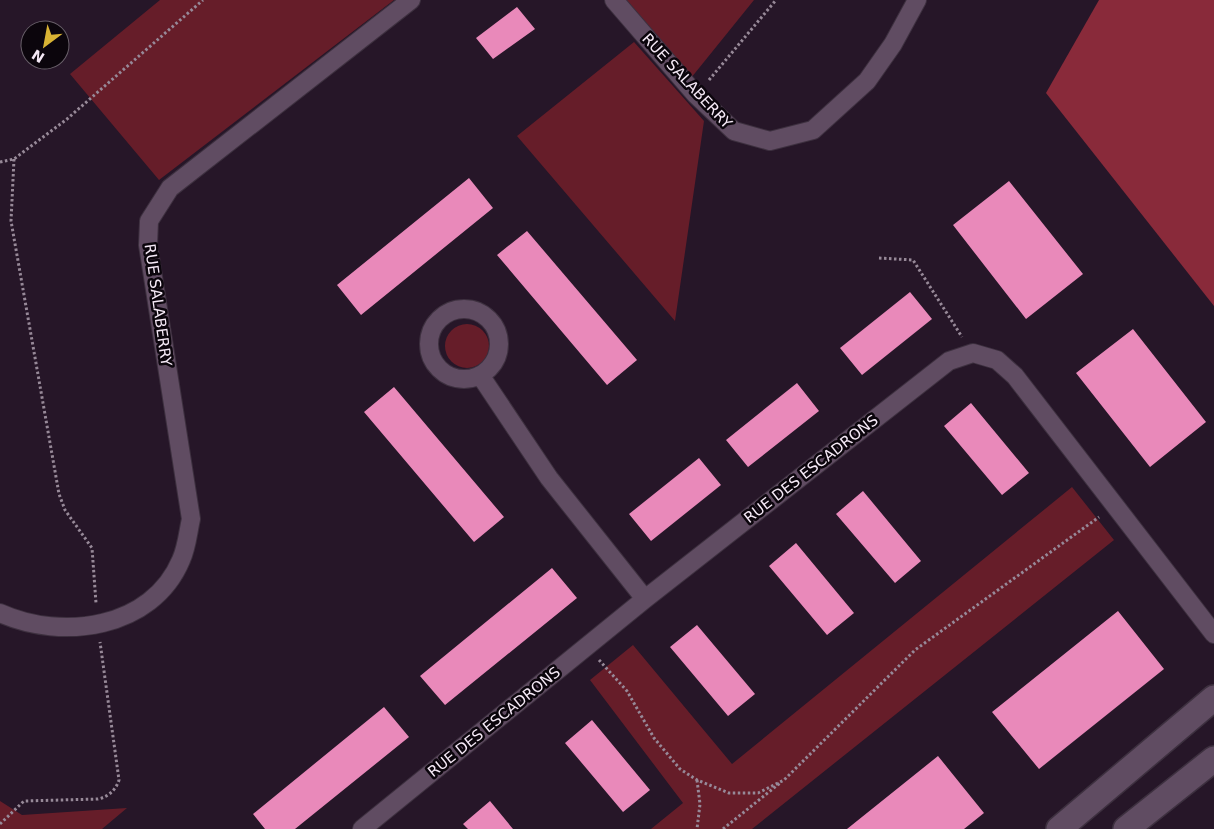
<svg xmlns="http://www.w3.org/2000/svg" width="1214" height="829" font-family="'DejaVu Sans',sans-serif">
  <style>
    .green { fill: #661d29 }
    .forest { fill: #892a3a }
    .building { fill: #e989ba }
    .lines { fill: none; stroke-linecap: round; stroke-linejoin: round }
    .street-casing { stroke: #3d303f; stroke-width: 20 }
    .secondary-casing { stroke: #3d303f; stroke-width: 28 }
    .path { stroke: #978998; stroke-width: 3; stroke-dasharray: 2.5 2.5; stroke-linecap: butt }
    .street { stroke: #604c62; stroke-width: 18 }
    .secondary { stroke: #604c62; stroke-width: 25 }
    .labels { text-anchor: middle; stroke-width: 5; stroke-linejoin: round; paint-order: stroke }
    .street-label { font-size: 15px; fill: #f5e9f6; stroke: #0b050c }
  </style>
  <rect width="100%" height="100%" fill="#261628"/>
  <path class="green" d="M160,0H394L159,180L70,74Z
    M623,0H754L691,78Z
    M634,42L704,121L675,321L517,136Z
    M445 346a22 22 0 1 1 44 0a22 22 0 1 1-44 0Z
    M1072,487L1114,540L752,829H651L683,803L590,680L633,645L732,764Z
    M0,801L22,815L127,808L102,829H0Z"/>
  <path class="forest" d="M1099,0H1214V306L1046,93Z"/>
  <path class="building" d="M517,7L535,29L493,59L476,38Z
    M469,178L493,208L361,315L337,285Z
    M1009,181L1083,274L1026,319L953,225Z
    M527,231L637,360L607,385L497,255Z
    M910,292L932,319L862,375L840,348Z
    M1133,329L1206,422L1150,467L1076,373Z
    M797,383L819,411L748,467L726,440Z
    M394,387L504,517L474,542L364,412Z
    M971,403L1029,473L1002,495L944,426Z
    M699,458L721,485L651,541L629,514Z
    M863,491L921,561L895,583L836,514Z
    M796,543L854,613L827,635L769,566Z
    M552,568L577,598L445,705L420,676Z
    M1118,611L1164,669L1039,769L992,712Z
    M697,625L755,694L728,716L670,647Z
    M384,707L409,737L295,829H265L253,814Z
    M592,720L650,790L623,812L565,743Z
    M938,756L984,813L964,829H847Z
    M490,801L513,829H468L463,824Z"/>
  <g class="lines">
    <defs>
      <path id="street" d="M614,0L696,95L734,131L770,141L813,130L867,81L893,44L917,0
        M429 344a35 35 0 1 1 70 0a35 35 0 1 1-70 0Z
        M480,375L549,478L645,599
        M0,613C62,641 152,629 181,560C187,547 188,532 191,519L148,245L149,221L170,188L411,0
        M362,829L645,599L949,361L973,353L997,360L1015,376L1214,634"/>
      <path id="secondary" d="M1059,829L1214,698
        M1126,829L1214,759"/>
    </defs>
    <use href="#street" class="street-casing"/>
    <use href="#secondary" class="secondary-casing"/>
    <path class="path" d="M709,80L776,0
      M14,159L11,221L59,494L65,510L92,548L96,603
      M0,162L14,159L67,119L203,0
      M879,258L913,260L962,337
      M599,660L627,691L654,738L680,769L697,780L729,793H758L784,780L915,650L1099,517
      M697,780L700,804L697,829
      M0,824L24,801L98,799C108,797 116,790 119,780L100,642
      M723,829L780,783"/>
    <use href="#street" class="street"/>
    <use href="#secondary" class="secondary"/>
  </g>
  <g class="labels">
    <g class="street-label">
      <text transform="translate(687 81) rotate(47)" y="5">RUE SALABERRY</text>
      <text transform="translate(158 305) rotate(82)" y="5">RUE SALABERRY</text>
      <text transform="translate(811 469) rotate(-38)" y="5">RUE DES ESCADRONS</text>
      <text transform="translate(494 722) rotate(-39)" y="5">RUE DES ESCADRONS</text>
    </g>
  </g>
  <g transform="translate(45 45) rotate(212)"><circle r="24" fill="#0b050c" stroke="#69606a"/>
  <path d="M0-4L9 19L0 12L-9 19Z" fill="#d9b334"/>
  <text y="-8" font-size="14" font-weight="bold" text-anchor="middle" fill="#f5e9f6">N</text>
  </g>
</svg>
